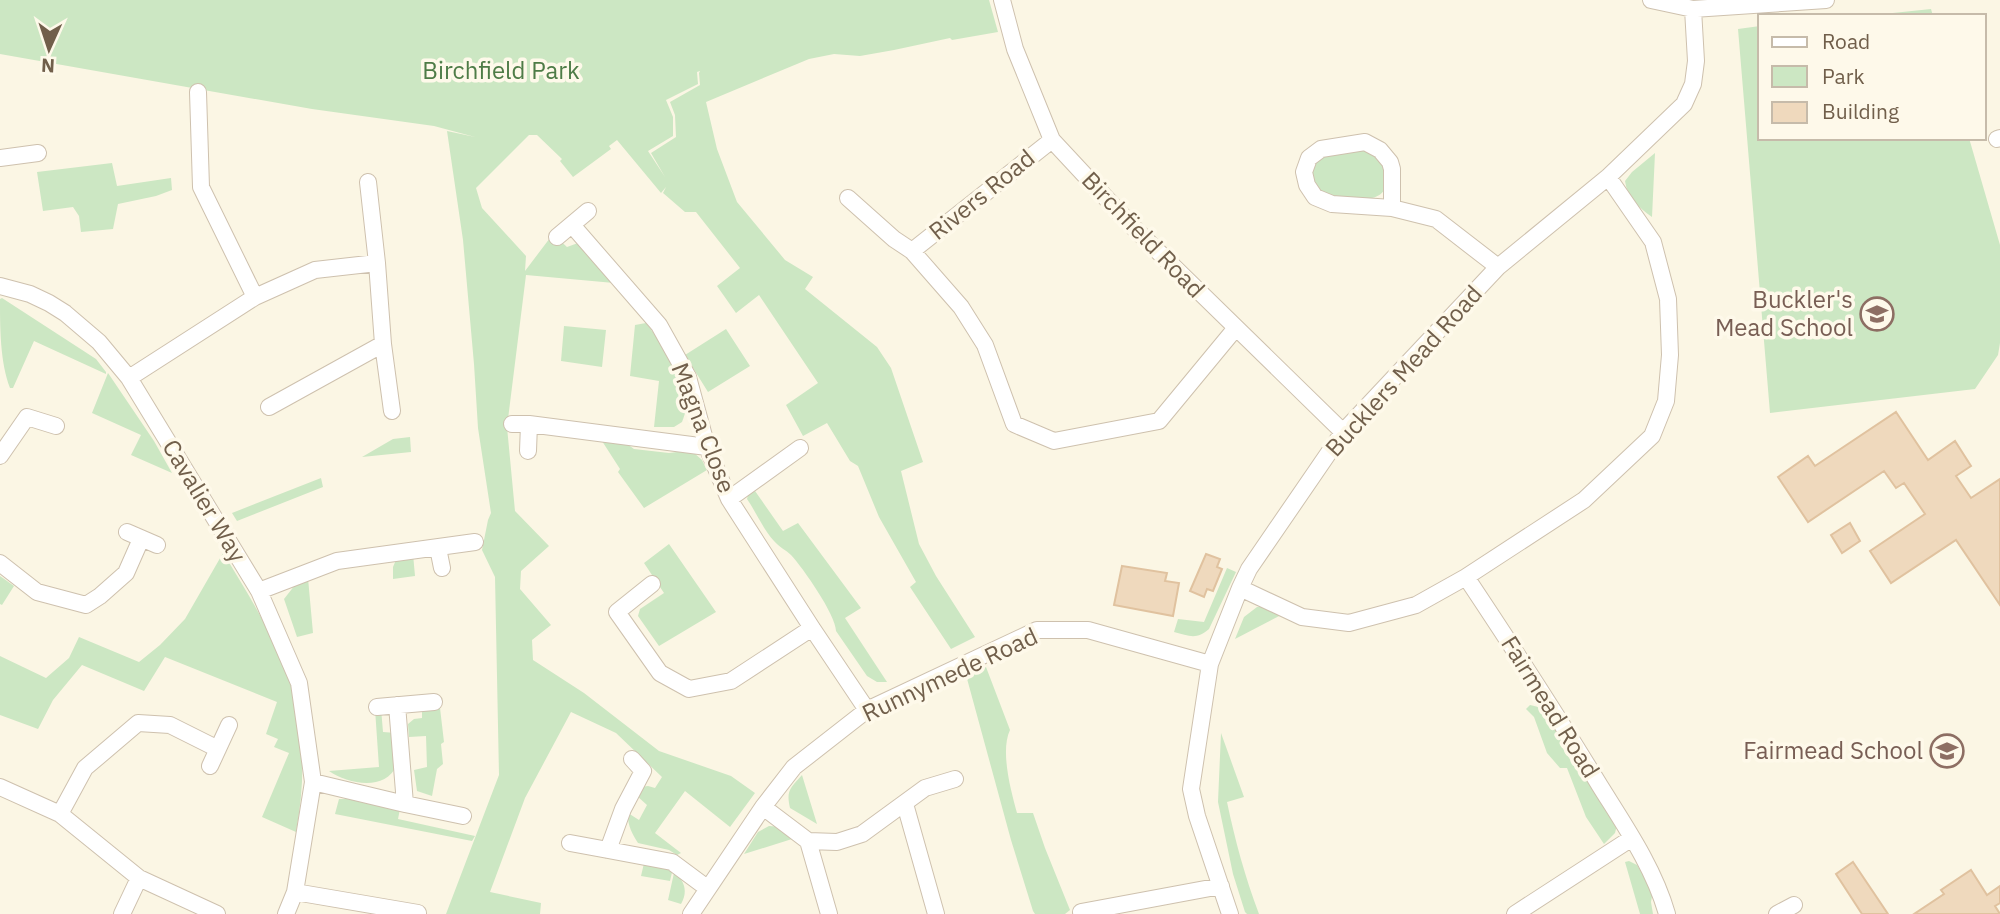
<svg xmlns="http://www.w3.org/2000/svg" width="2000" height="914" font-family="'IBM Plex Sans',sans-serif">
  <style>
    .green { fill: #cce7c3; fill-rule: evenodd }
    .building { fill: #efd9bd; stroke: #e0c29f; stroke-width: 2 }
    .lines { fill: none; stroke-linecap: round; stroke-linejoin: round }
    .street-casing { stroke: #cec1ae; stroke-width: 18 }
    .street { stroke: #fff; stroke-width: 16 }
    .labels { text-anchor: middle; stroke-width: 7; stroke-linejoin: round; paint-order: stroke }
    .park-label { font-size: 24px; fill: #4e7c47; stroke: #fef9ea }
    .street-label { font-size: 24px; fill: #715f4b; stroke: #fef9ea }
    .education-label { font-size: 24px; fill: #785e54; stroke: #fef9ea; text-anchor: end }
  </style>
  <rect width="100%" height="100%" fill="#fbf6e4"/>
  <path class="green" d="M0,0H989L998,32L952,40L950,38L894,50L860,56L834,54L809,59L706,102L717,149L737,202L785,260L813,277L805,289L877,347L891,368L923,462L901,471L919,544L936,576L975,637L951,649L910,587L916,582L879,517L858,466L850,461L827,423L803,436L786,405L818,383L759,295L736,313L717,286L740,268L696,212H685L663,193L666,187L661,193L617,140L609,146L611,149L573,177L560,161L562,159L537,135H529L476,188L482,208L526,256L525,271L553,234L567,247L578,243L614,283L526,275L507,427L515,511L549,546L521,571L520,589L551,625L532,640L533,660L584,693L659,751L731,776L755,793L730,827L685,791L655,833L681,853L677,855L669,850L638,843C632,834 627,824 628,813L639,820L647,805L637,796L641,787L648,786L655,788L662,777L616,733L571,712L525,798L490,892L541,903L540,914H446L499,775L495,577L482,550L488,520L491,513L478,428L474,364L463,240L447,131L475,137L434,126L312,109L0,54ZM700,71L699,73L700,85L670,102L675,115L676,137L651,153L665,177L648,151L673,136V117L666,100L698,84L697,72Z
    M1931,9L1933,16H1864Z
    M1760,26V138H1969L2000,245V343L1998,355L1975,389L1770,413L1738,29Z
    M1364,149L1379,155C1406,210 1355,201 1320,195L1312,183L1310,172C1321,150 1342,151 1364,149Z
    M1655,153L1652,217C1639,208 1627,197 1625,181L1632,172Z
    M112,163L117,186L171,178L172,190L156,196L118,204L113,229L81,232L79,216L73,207L43,211L37,172Z
    M2,298L96,359L106,372V374L34,341L13,388H10C0,362 0,327 0,299Z
    M646,323C662,343 686,379 686,406C686,411 684,417 682,422L674,427H654L659,381L630,376L635,325Z
    M564,326L606,330L602,367L561,361Z
    M726,329L750,366L708,392L685,355Z
    M108,373L154,441L172,473L131,455L141,435L92,413Z
    M410,437L411,452L362,457L393,439Z
    M602,441L627,444L634,449L669,453L685,451L693,452L702,460L707,470L644,508L618,472L620,469Z
    M321,478L323,487L237,521L232,513Z
    M755,491L783,531L798,523L861,608L845,618L887,682H877L867,676L836,631C836,615 803,568 791,555C786,550 779,547 774,541C763,529 756,512 747,499L748,495Z
    M669,544L716,612L659,646L638,616L640,609L664,593L644,563Z
    M223,553C250,596 285,654 296,703C305,745 304,790 296,832L262,817L289,753L274,747L278,739L266,734L277,702L165,657L144,691L82,665L53,700L38,729L0,715V656L46,678L69,658L79,637L139,662L160,645L185,619Z
    M413,554L415,576L393,579V567L398,555Z
    M1227,568L1236,572L1209,629C1197,640 1189,636 1174,632L1178,619L1204,622Z
    M0,576L14,586L2,605L0,604Z
    M308,578L313,633L297,637L284,599L295,585Z
    M1257,607H1267L1283,614L1235,639L1244,617Z
    M986,667L1010,730C1000,751 1011,791 1017,813H1033L1045,848L1070,910L1065,914H1035L1033,911L1011,840L966,675Z
    M1530,705C1548,708 1555,722 1563,737L1560,744L1582,778L1596,787L1618,821L1615,833L1604,844L1586,817L1567,768H1560L1547,753L1534,717L1526,709Z
    M381,708L383,732L396,733C397,742 400,757 397,765C385,792 348,784 329,771L379,767L375,709Z
    M440,708L444,742L441,744L443,764L437,769L432,796L417,791L414,770L427,767L426,736L409,737L408,724L414,719L422,718V710Z
    M1221,733L1244,797L1227,802C1235,840 1245,877 1259,914H1247L1245,912L1233,874L1218,802Z
    M802,775L817,824L790,808C786,791 790,788 802,775Z
    M339,799H358L400,809L398,819L475,836L472,841L335,814Z
    M769,826L782,827L792,834V839L744,854L758,832Z
    M645,859L673,868L670,881L641,876Z
    M1629,861L1637,865L1653,891L1651,902L1653,914H1640L1625,862Z
    M674,873C685,880 688,892 681,904L668,900Z"/>
  <path class="building" d="M1896,412L1928,460L1955,441L1971,466L1956,476L1971,498L2000,479V605L1956,540L1891,583L1870,551L1925,514L1904,483L1896,488L1884,471L1808,522L1778,477L1808,456L1815,466Z
    M1850,523L1860,541L1842,553L1831,535Z
    M1206,554L1220,559L1217,567L1222,569L1213,591L1207,589L1204,597L1190,591Z
    M1122,566L1167,573L1165,581L1179,583L1173,616L1114,605Z
    M1853,862L1888,914H1862L1836,874Z
    M1971,870L1987,895L2000,886V903L1995,906L2000,914H1914L1944,894L1941,890Z"/>
  <g class="lines">
    <defs>
      <path id="street" d="M1002,0L1015,49L1052,140L1133,227L1343,432
        M1651,0L1693,9L1826,0
        M198,92L201,187L255,297
        M1997,139L2000,138
        M1052,140L912,251L961,307L985,345L1014,424L1054,441L1159,421L1235,329
        M0,158L38,153
        M368,182L377,263
        M848,198L894,239L912,251
        M1392,208V169L1390,162L1380,150L1365,142L1321,149L1309,158L1304,172L1307,185L1315,197L1332,204L1392,208L1436,219L1498,267
        M572,225L659,325L688,377L707,447L729,499L812,628L867,710
        M557,237L588,211
        M0,286L30,294L49,303L65,313L99,342L129,378L259,591L299,683L313,782L295,892L286,914
        M129,378L255,297L315,270L377,263L383,344L392,411
        M269,407L383,344
        M512,424H529L528,451
        M529,424L707,447
        M0,456L27,417L56,426
        M729,499L800,448
        M127,532L157,545
        M438,548L442,568
        M0,563L37,592L86,605L100,596L126,573L141,539
        M1466,577C1512,646 1557,715 1600,786C1625,826 1654,868 1667,914
        M652,584L617,612L660,673L689,689L731,681L812,628
        M1240,588L1302,617L1349,623L1416,605L1466,577L1584,500L1652,436L1666,401L1670,355L1668,299L1653,242L1608,177
        M259,591L337,561L475,542
        M377,707L434,702
        M632,759L643,771L623,809L608,850L672,862L707,888
        M210,766L229,725
        M313,782L405,804L397,705
        M0,787L60,814L139,878L217,914
        M405,804L463,816
        M905,804L936,914
        M763,807L808,841L837,842L862,834L925,788L955,779
        M60,814L85,768L138,723L170,725L218,749
        M808,841L829,914
        M570,843L608,850
        M295,892L418,913
        M1081,912L1221,886
        M122,914L139,878
        M691,914L763,807L794,767L867,710L1037,630H1088L1210,664
        M1230,914L1197,816L1191,789L1210,664L1240,588L1249,569L1343,432L1498,267L1608,177L1684,104L1693,84L1696,61L1693,9
        M1515,914L1632,838
        M1777,914L1794,905"/>
    </defs>
    <use href="#street" class="street-casing"/>
    <use href="#street" class="street"/>
  </g>
  <defs>
    <symbol id="school-ring" viewBox="-11 -11 22 22"><circle r="9.5" fill="#fef9ea" stroke="#8d6e63" stroke-width="1.5"/><path d="M0-5L7-2L0 1L-7-2ZM-4 1L0 2.5L4 1V4Q0 6-4 4Z" fill="#8d6e63"/></symbol>
  </defs>
  <g fill-rule="evenodd">
    <use href="#school-ring" x="1858" y="295" width="38" height="38"/>
    <use href="#school-ring" x="1928" y="732" width="38" height="38"/>
  </g>
  <g class="labels">
    <g class="park-label">
      <text x="501" y="79">Birchfield Park</text>
    </g>
    <g class="street-label">
      <text transform="translate(982 195) rotate(-39)" y="8">Rivers Road</text>
      <text transform="translate(1143 235) rotate(46)" y="8">Birchfield Road</text>
      <text transform="translate(1404 371) rotate(-48)" y="8">Bucklers Mead Road</text>
      <text transform="translate(703 428) rotate(69)" y="8">Magna Close</text>
      <text transform="translate(204 501) rotate(59)" y="8">Cavalier Way</text>
      <text transform="translate(950 675) rotate(-25)" y="8">Runnymede Road</text>
      <text transform="translate(1550 707) rotate(58)" y="8">Fairmead Road</text>
    </g>
    <g class="education-label">
      <text x="1853" y="308">Buckler's<tspan x="1853" dy="28">Mead School</tspan></text>
      <text x="1923" y="759">Fairmead School</text>
    </g>
  </g>
  <rect x="1758" y="14" width="228" height="126" fill="#fef9ea" stroke="#c6bbaa" stroke-width="2"/>
  <rect x="1772" y="37" width="35" height="10" fill="#ffffff" stroke="#c6bbaa" stroke-width="2"/>
  <text x="1822" y="49" font-size="21" fill="#715f4b">Road</text>
  <rect x="1772" y="66" width="35" height="21" fill="#cce7c3" stroke="#c6bbaa" stroke-width="2"/>
  <text x="1822" y="84" font-size="21" fill="#715f4b">Park</text>
  <rect x="1772" y="102" width="35" height="21" fill="#efd9bd" stroke="#c6bbaa" stroke-width="2"/>
  <text x="1822" y="119" font-size="21" fill="#715f4b">Building</text>
  <g transform="translate(49 49) rotate(183)" stroke="#fef9ea" stroke-width="5" paint-order="stroke">
  <path d="M0-5L12 26L0 18L-12 26Z" fill="#715f4b"/>
  <text y="-10" font-size="19" font-weight="bold" text-anchor="middle" fill="#715f4b">N</text>
  </g>
</svg>
